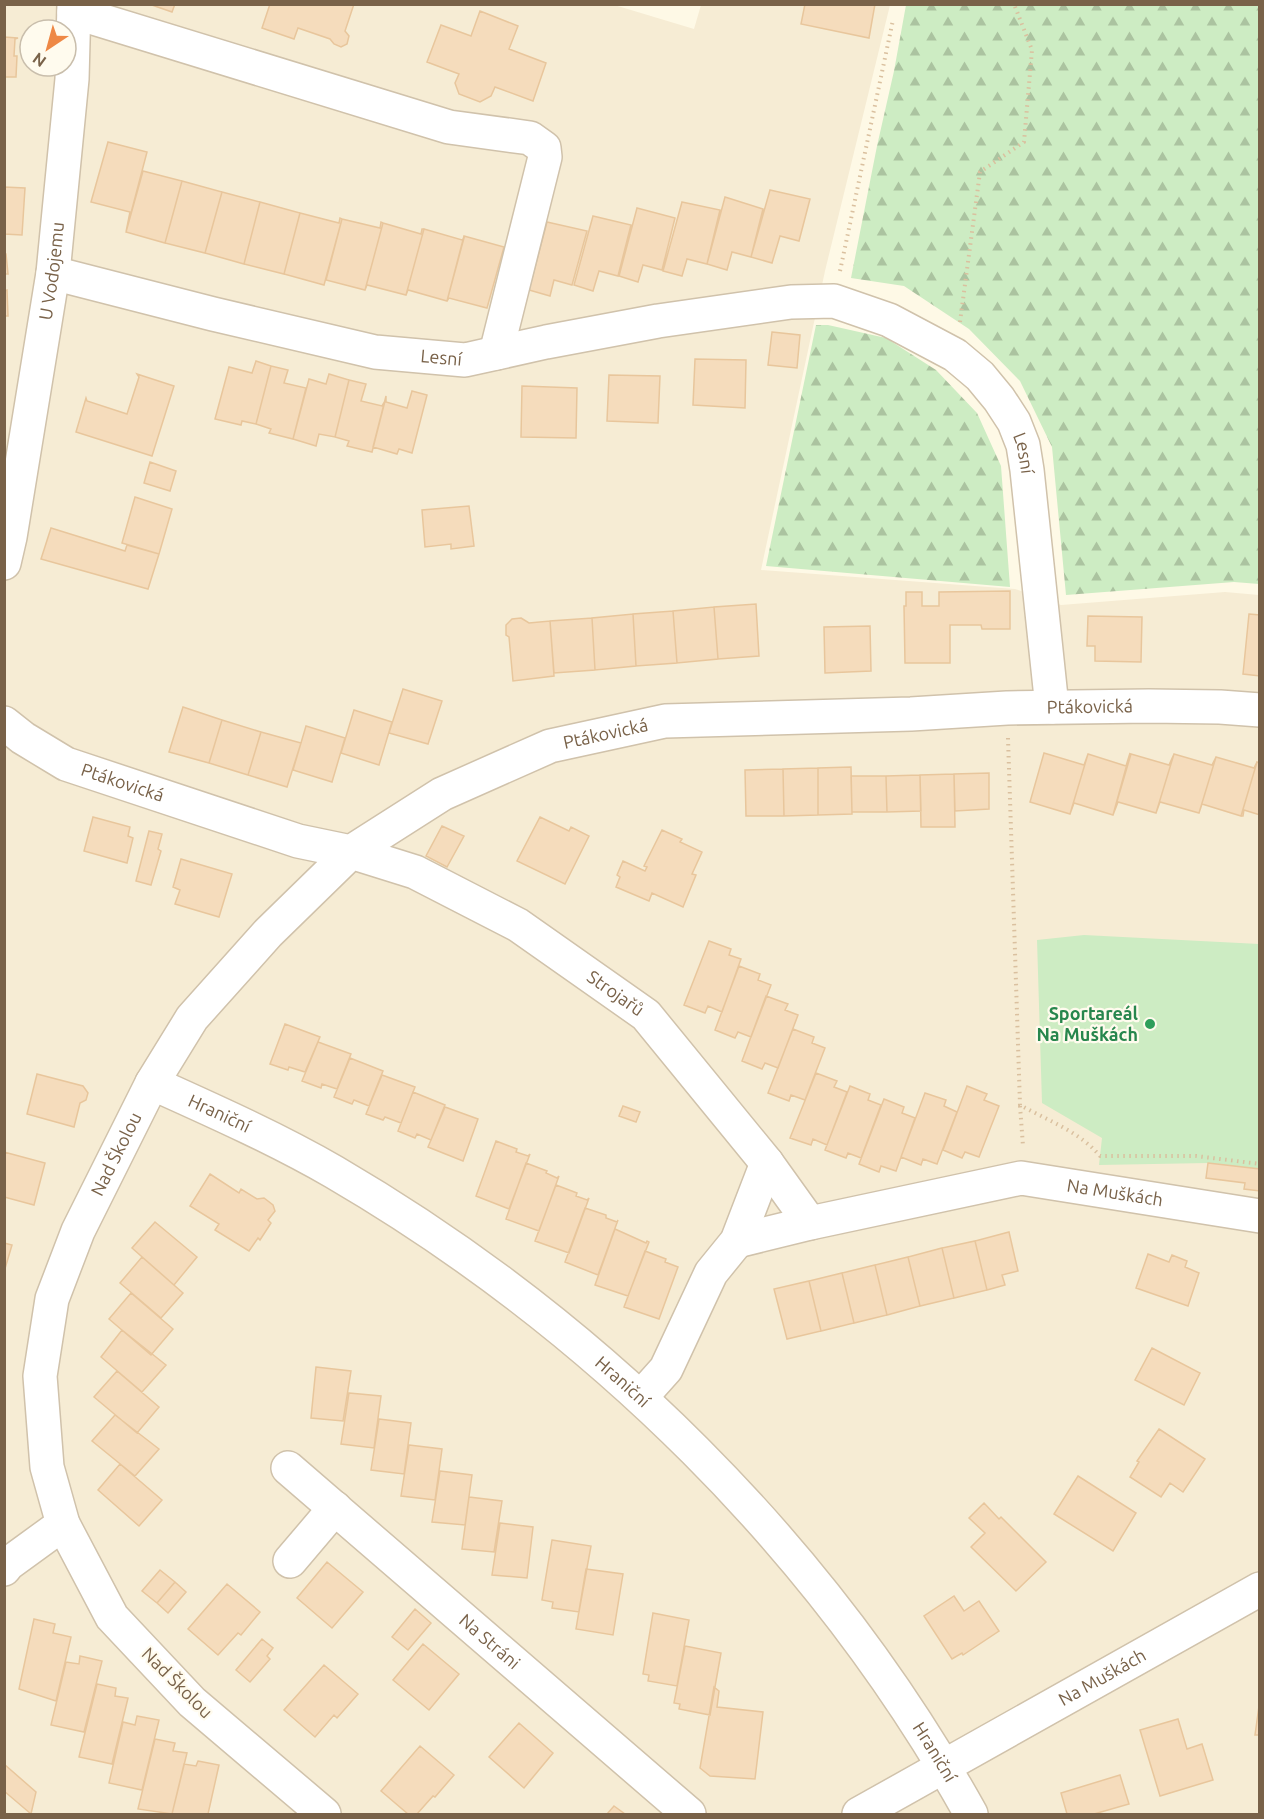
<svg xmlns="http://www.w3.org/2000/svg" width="1264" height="1819" font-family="Ubuntu,sans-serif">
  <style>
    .residential { fill: #f6ecd4; fill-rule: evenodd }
    .forest { fill: url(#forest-firs) }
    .pitch { fill: #cdecc3 }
    .building { fill: #f5dcbc; stroke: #e8c69c; stroke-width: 1.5 }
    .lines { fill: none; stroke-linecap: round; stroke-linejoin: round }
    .minor-casing { stroke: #d0c2ab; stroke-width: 36 }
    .path { stroke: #dac09f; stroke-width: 4; stroke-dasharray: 1.5 4.5; stroke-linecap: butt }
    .minor { stroke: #fff; stroke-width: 33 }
    .leisure-dot { fill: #2e9e5b; stroke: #fffbee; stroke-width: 2 }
    .labels { text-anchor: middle; stroke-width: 4.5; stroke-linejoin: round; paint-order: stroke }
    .street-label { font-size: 18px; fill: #796249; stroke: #fffbee }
    .leisure-label { font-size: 18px; font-weight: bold; fill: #27864d; stroke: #fffbee; text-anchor: end }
  </style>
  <defs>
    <pattern id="forest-firs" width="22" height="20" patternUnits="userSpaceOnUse" patternTransform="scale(1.5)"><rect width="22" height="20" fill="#cdecc3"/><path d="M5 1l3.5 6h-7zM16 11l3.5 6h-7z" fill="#abc3a0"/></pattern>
  </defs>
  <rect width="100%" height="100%" fill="#fef9e6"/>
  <path class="residential" d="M611,4L694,29L701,5H890L825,271L761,570L1015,589L1061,605L1225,592L1259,595V1814H5V5ZM30,30H66V66H30Z"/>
  <path class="forest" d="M906,5H1259V584L1234,582L1066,595L1052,447L1020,381L969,329L904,286L851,278L877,146L894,71Z
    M816,325H828L886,338L936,370L977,413L1001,466L1010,587L766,566Z"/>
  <path class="pitch" d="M1084,935L1259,944V1170L1208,1163L1099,1165L1102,1138L1042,1103L1037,940Z"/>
  <path class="building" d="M149,4H175L172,12Z
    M270,4H354L345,31L349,36L347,44L341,47L334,44L330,39L298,28L294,39L262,28Z
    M805,4H875L869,38L801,24Z
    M480,11L518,26L509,49L546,63L533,101L495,87L491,96L480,102L459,94L455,83L459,74L427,62L441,25L471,36Z
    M4,37L18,38L15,39L14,56H17L16,77H4Z
    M108,142L147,152L126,232L130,212L91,202Z
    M143,171L182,181L165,243L126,232Z
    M182,181L222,192L205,253L165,243Z
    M4,187L25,188L22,235L4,234Z
    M770,190L810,199L799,241L780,236L772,263L751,257Z
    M222,192L260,202L244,264L205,253Z
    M725,197L763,209L751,257L732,252L727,270L707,264Z
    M260,202L300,213L284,274L244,264Z
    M682,202L720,210L707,264L687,259L682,276L663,271Z
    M637,208L675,218L662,270L643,265L638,282L619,276Z
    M300,213L339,223L340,218L342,219L324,285L284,274Z
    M593,216L631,225L618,276L599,271L593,291L574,285Z
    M342,219L380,228L381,222L383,223L365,290L326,280Z
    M547,222L587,231L572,285L554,280L550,296L529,290Z
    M383,223L421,234L422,229H424L406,295L367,285L365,290Z
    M424,229L462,240L464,238L447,301L408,290L406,295Z
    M464,236L504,247L487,308L449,298L447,301Z
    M4,254H6L8,274H4Z
    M7,290L8,316H4V291Z
    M772,332L800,335L797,368L768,365Z
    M695,359L746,360L745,408L693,405Z
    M256,361L271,366L256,424L242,421L241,425L215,419L229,367L252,373Z
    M271,366L288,370L284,383L306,388L293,439L269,433L271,429L256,424Z
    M137,374L174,386L152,456L76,432L86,398L87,401L127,414L139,377Z
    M329,374L349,380L335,437L319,434L316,446L293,439L309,379L326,384Z
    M609,375L660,376L658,423L607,421Z
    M349,380L366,384L361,401L382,406L385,401L372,452L347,446L349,441L335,437Z
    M522,386L577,388L576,438L521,437Z
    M412,391L427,395L412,453L399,449L397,454L373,447L386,396V402L407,408Z
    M150,462L176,471L170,491L144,483Z
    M135,497L172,509L159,554L122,543Z
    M469,506L474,546L451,549V544L425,547L422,510Z
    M51,528L125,551L127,545L159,554L148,589L41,559Z
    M1010,591V629H982L981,625H950V663H905L904,606H906V592H922V606H939V592Z
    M756,604L759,656L718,659L714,607Z
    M714,607L718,659L677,663L673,611Z
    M673,611L677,663L636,666L633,614Z
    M633,614L636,666L595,670L592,618Z
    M1249,614L1260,615V676L1243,674Z
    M1088,616L1142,617L1141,662L1095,661V646H1087Z
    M521,618L529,623L550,621L554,676L513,681L509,637L506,635V625L512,619Z
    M592,618L595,670L554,673L550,621Z
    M870,626L871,671L825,673L824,627Z
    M403,689L442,701L428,744L389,733Z
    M183,707L222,720L209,763L169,752Z
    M354,710L392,722L379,765L341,753Z
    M222,720L261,732L248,775L209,763Z
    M306,726L345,738L332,782L293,770Z
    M261,732L301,743L287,787L248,775Z
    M1044,753L1084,765L1088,754L1070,814L1030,802Z
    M1130,753L1113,815L1074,803L1070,814L1088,754L1126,766Z
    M1131,754L1169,765L1174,754L1156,813L1118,802L1113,815Z
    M1174,754L1212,765L1216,757L1199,813L1160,802L1156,813Z
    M1216,757L1254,768L1257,762L1241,816L1202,804L1199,813Z
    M1257,762L1260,763V815L1244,810L1243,816H1241Z
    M851,767L852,814L818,815V768Z
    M818,768V815L784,816L783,769Z
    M783,769L784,816H746L745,770Z
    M989,773V809L955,811L954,774Z
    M954,774L955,827H921L920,775Z
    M920,775L921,811L887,812L886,776Z
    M851,776H886L887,812H852Z
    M93,817L130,827L128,836L133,838L127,863L84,851Z
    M540,817L569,831L571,827L589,836L565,884L517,861Z
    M442,826L464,836L447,867L426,856Z
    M662,830L682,839L680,842L702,852L692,874L696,875L683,907L652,893L649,901L616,887L620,877L617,875L623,861L645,871L647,867L644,866Z
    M149,831L162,834L158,849L161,851L151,885L136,881Z
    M181,859L232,874L219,917L175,904L180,890L173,887Z
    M709,941L731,949L729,955L741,959L722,1012L708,1006L705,1013L684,1005Z
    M739,966L760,974L758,980L771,985L751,1037L738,1032L735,1038L715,1030Z
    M766,996L788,1004L785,1010L798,1015L778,1068L765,1063L762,1069L742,1061Z
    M285,1024L320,1037L305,1072L289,1067L288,1070L270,1064Z
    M793,1029L814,1037L812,1043L825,1048L805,1100L791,1095L789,1101L768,1093Z
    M318,1042L351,1054L337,1089L322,1084L321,1088L302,1081Z
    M350,1058L383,1071L369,1106L354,1100L352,1104L334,1097Z
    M816,1073L837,1081L834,1087L847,1092L827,1145L813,1139L811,1145L790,1138Z
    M37,1074L83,1086L88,1093L86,1100L80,1103L74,1127L27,1114Z
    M382,1075L415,1087L401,1123L385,1117L383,1120L366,1114Z
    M850,1086L870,1094L868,1100L881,1105L861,1158L848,1153L846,1158L825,1150Z
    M967,1086L987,1094L984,1100L999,1106L979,1157L965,1152L962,1158L943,1150Z
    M413,1092L445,1105L431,1140L417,1134L415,1138L398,1131Z
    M925,1093L946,1100L944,1106L957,1112L937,1164L923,1159L921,1165L901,1157Z
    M884,1099L904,1107L902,1113L915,1118L896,1171L881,1166L879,1172L859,1164Z
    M623,1106L640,1112L636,1122L619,1116Z
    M445,1107L478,1119L463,1161L428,1147Z
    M496,1141L517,1149L516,1152L528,1156L530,1154L509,1209L476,1196Z
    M4,1152L45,1163L34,1205L4,1197Z
    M526,1163L547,1171L546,1173L557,1178L559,1176L539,1231L506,1219Z
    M1208,1163L1260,1169V1191L1244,1189L1245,1183L1206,1178Z
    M210,1174L239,1193L241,1189L257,1199L264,1198L273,1205L275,1211L268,1220L271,1223L260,1240L258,1238L249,1251L215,1230L219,1224L190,1206Z
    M556,1185L577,1193L576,1196L587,1200L589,1198L569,1253L535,1241Z
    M585,1208L606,1215V1218L617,1222L618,1220L598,1275L565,1262Z
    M155,1222L197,1257L174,1285L132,1248Z
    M615,1229L646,1243L647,1241L649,1242L628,1296L595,1285Z
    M1009,1232L1018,1271L1002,1275L1005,1285L987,1290L975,1241Z
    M975,1241L987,1290L954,1298L942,1248Z
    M4,1243L12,1245L4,1272Z
    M942,1248L954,1298L920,1306L908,1257Z
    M645,1251L666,1259L665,1262L678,1267L659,1319L624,1307Z
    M1148,1254L1169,1262L1172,1255L1187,1261L1185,1267L1199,1273L1188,1306L1136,1288Z
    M142,1257L183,1293L161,1318L120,1283Z
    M908,1257L920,1306L887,1315L875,1265Z
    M875,1265L887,1315L854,1323L842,1273Z
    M842,1273L854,1323L821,1331L809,1281Z
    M809,1281L821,1331L787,1339L774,1289Z
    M131,1293L173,1329L151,1355L109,1319Z
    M122,1330L166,1365L142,1392L101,1357Z
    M1152,1348L1200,1373L1184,1405L1135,1380Z
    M316,1367L351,1371L343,1421L311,1418Z
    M117,1371L159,1407L137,1433L94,1397Z
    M349,1393L381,1396L374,1448L341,1444Z
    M115,1415L159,1449L135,1476L92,1441Z
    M379,1419L411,1423L404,1474L371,1470Z
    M1159,1429L1205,1459L1183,1492L1170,1483L1161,1497L1130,1477L1139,1462L1137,1461Z
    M409,1445L442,1449L435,1500L401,1496Z
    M120,1464L162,1500L139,1526L98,1490Z
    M440,1471L472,1475L465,1525L432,1522Z
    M1078,1476L1136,1513L1113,1551L1054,1514Z
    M469,1497L502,1501L494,1552L462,1549Z
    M984,1503L999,1519L1001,1517L1046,1562L1016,1591L971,1547L985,1533L969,1518Z
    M500,1523L533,1527L527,1578L492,1575Z
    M552,1540L591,1546L579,1612L552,1608L553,1602L542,1600Z
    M327,1562L363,1592L332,1628L297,1598Z
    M586,1569L623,1574L613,1635L576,1629Z
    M160,1570L175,1582L157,1603L142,1591Z
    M175,1582L186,1592L168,1613L157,1603Z
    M227,1584L260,1612L241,1635L238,1633L218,1655L188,1629Z
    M954,1596L964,1611L979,1601L999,1631L963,1655L962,1653L952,1659L924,1616Z
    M415,1609L431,1623L408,1650L392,1637Z
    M653,1613L689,1620L677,1686L648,1681L649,1675L643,1674Z
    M34,1619L55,1624L53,1633L71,1637L56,1701L19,1689Z
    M262,1639L273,1648L267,1656L270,1659L250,1682L236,1670Z
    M423,1644L459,1674L429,1710L393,1680Z
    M685,1646L721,1653L710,1715L679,1709L680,1704L674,1703Z
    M80,1656L102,1661L84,1732L51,1725L66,1662L79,1664Z
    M324,1665L358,1694L337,1718L334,1715L315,1737L284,1710Z
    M97,1684L116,1688L115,1696L128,1698L112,1764L79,1757Z
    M714,1687L719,1691L717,1707L763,1712L755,1779L710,1776L700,1768Z
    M1260,1699V1735H1255Z
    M137,1716L159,1720L142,1790L109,1783L123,1722L135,1725Z
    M1178,1719L1187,1749L1202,1744L1213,1780L1160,1796L1140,1730Z
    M519,1723L553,1753L524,1788L489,1757Z
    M155,1739L175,1743L173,1751L187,1753L172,1814L138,1809Z
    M420,1746L454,1775L435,1797L433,1796L417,1814H408L381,1791Z
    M198,1761L219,1765L208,1814H172L184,1764L196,1766Z
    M4,1764L36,1792L31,1814L4,1791Z
    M1120,1775L1129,1804L1094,1814H1067L1061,1793Z
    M614,1806L625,1814H607Z"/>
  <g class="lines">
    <defs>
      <g id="minor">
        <path d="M74,12L449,127L530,138L544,148L545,157L496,353"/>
        <path id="s1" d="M53,273L213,314L375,352L465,360L546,342L658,321L791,302L834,301L889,320L955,355L980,376L999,399L1014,422L1023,445L1027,470L1052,707"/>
        <path id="s2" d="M4,563L10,537L53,273L72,79L74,4"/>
        <path id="s3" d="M4,723L23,738L66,764L298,841L351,852L442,794L550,746L665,721L911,714L1007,708L1149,706L1220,707L1260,710"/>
        <path id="s4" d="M152,1083C212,1110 277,1139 334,1172C596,1325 823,1548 971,1814"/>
        <path id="s5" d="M737,1241L810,1223L1021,1178L1260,1216"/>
        <path d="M641,1397L666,1369L711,1273L737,1241L767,1163"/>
        <path id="s6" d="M288,1468L689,1814"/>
        <path d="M290,1561L335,1508"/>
        <path d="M4,1569L8,1564L63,1524"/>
        <path id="s7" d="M324,1814L192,1702L112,1617L63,1524L47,1467L40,1376L52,1299L78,1231L152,1083L192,1018L268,933L351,852L415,872L518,925L646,1015L767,1163L810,1223"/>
        <path id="s8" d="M859,1814L1260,1589"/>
      </g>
    </defs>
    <use href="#minor" class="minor-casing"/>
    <path class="path" d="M1259,4L1260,5
      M840,271L893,20
      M960,322L980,172L1024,142L1032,50L1014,4
      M1008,738L1020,1105C1047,1120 1080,1132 1100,1156H1196L1260,1164
      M1020,1106L1023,1146"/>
    <use href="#minor" class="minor"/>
  </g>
  <circle class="leisure-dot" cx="1150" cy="1024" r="6"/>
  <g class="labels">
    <g class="street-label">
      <text dy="6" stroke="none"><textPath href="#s2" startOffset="296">U Vodojemu</textPath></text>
      <text dy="6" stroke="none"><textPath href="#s1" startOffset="398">Lesní</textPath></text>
      <text dy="6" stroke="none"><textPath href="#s1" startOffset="1052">Lesní</textPath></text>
      <text dy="6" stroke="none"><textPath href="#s3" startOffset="1142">Ptákovická</textPath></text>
      <text dy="6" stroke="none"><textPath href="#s3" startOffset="656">Ptákovická</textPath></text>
      <text dy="6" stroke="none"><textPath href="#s3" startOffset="134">Ptákovická</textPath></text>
      <text dy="6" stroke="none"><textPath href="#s7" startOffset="1470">Strojařů</textPath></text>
      <text dy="6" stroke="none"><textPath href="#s4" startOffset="74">Hraniční</textPath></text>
      <text dy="6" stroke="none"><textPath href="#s7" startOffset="782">Nad Školou</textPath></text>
      <text dy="6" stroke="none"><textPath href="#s5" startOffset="386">Na Muškách</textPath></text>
      <text dy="6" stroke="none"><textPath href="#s4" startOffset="560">Hraniční</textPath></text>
      <text dy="6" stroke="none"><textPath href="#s6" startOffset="266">Na Stráni</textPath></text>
      <text dy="6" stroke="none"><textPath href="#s8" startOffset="279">Na Muškách</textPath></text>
      <text transform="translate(177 1683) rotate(45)" y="6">Nad Školou</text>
      <text dy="6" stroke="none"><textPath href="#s4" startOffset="1046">Hraniční</textPath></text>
    </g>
    <g class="leisure-label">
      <text x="1138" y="1020">Sportareál<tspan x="1138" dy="21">Na Muškách</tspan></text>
    </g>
  </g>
  <rect width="1264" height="1819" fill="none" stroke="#796249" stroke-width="12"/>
  <g transform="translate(48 48) rotate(216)"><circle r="28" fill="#fffbee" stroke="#c9beac" stroke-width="1.5"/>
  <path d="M0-4.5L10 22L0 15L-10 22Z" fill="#ee8845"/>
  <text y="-9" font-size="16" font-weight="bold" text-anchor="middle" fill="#796249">N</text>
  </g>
</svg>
